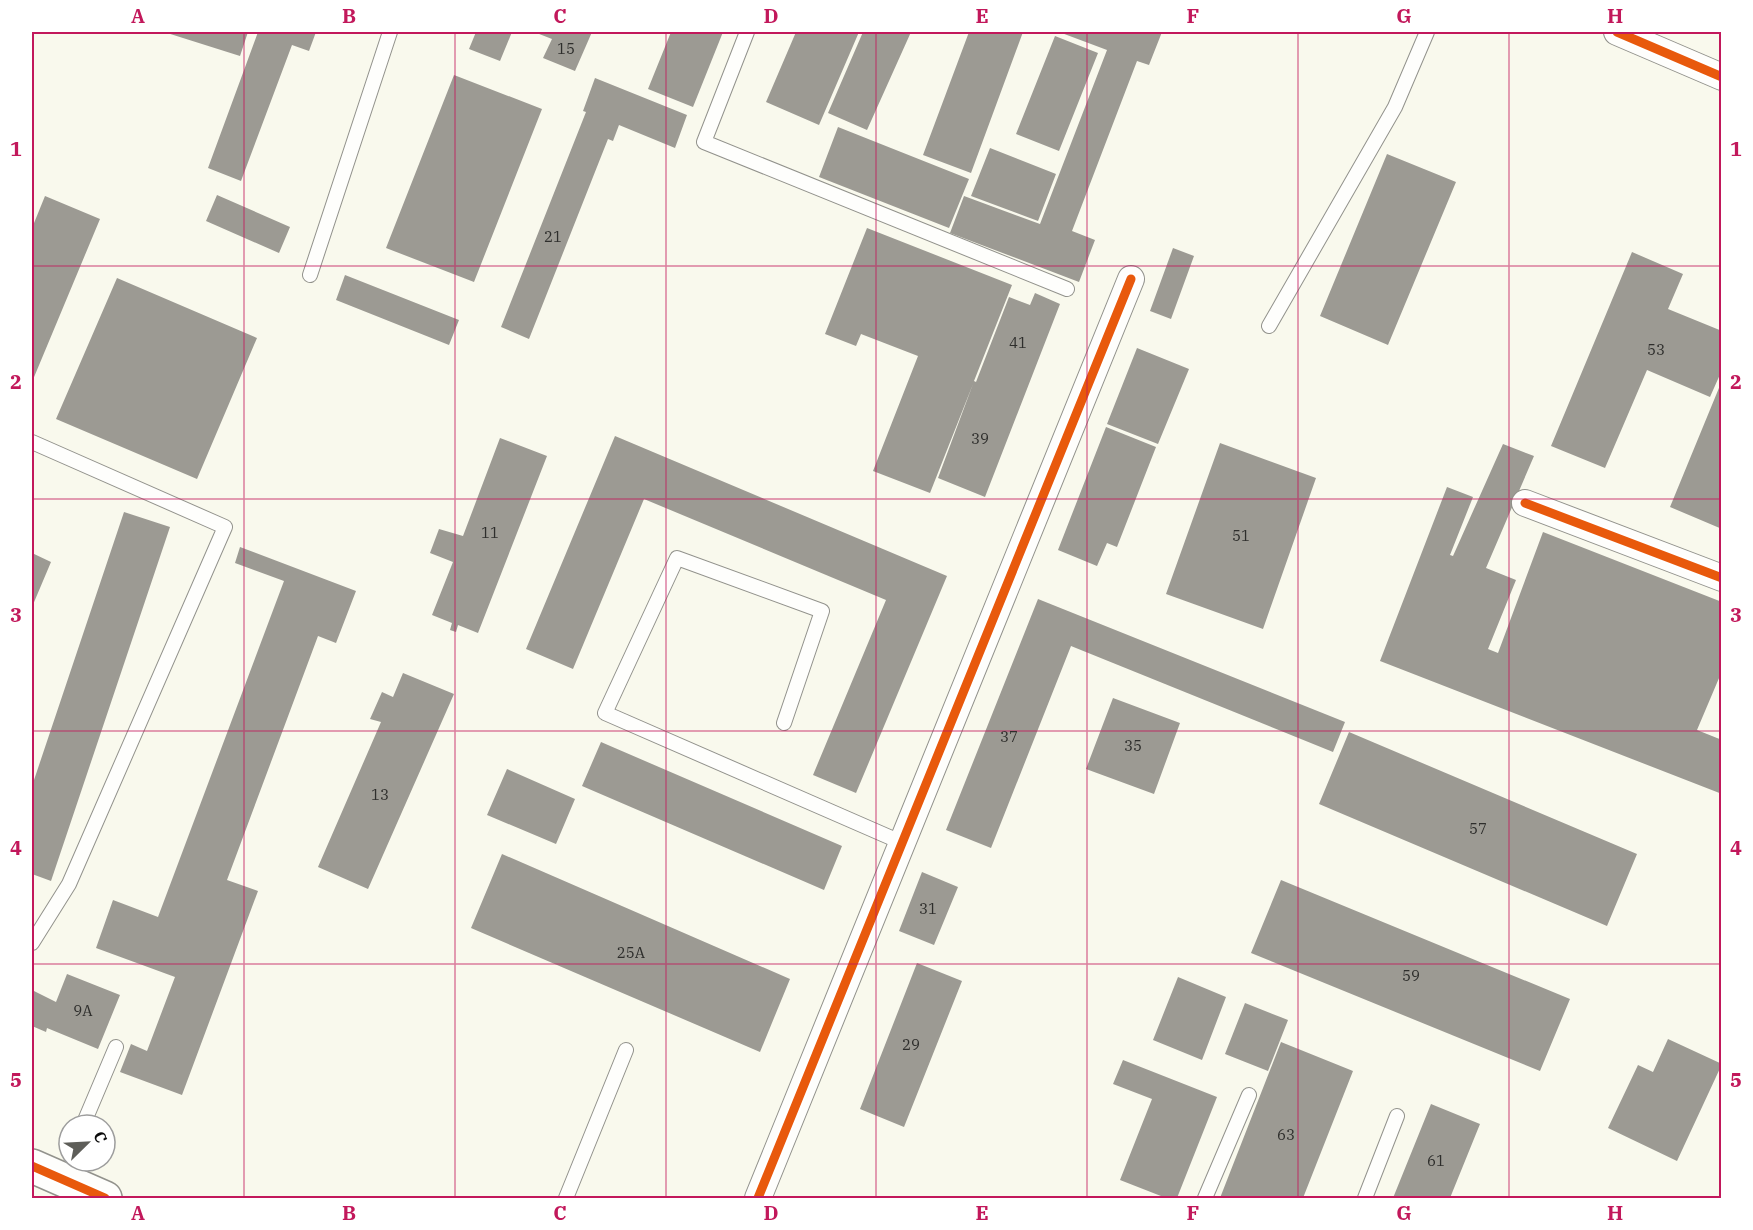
<svg xmlns="http://www.w3.org/2000/svg" width="1753" height="1230" font-family="'IBM Plex Serif',serif">
  <style>
    .building { fill: #9c9a93 }
    .lines { fill: none; stroke-linecap: round; stroke-linejoin: round }
    .service-casing { stroke: #92928c; stroke-width: 16 }
    .minor-casing { stroke: #92928c; stroke-width: 28 }
    .tertiary-casing { stroke: #92928c; stroke-width: 36 }
    .service { stroke: #fefefc; stroke-width: 14 }
    .minor { stroke: #fefefc; stroke-width: 26 }
    .tertiary { stroke: #fefefc; stroke-width: 33 }
    .cycleway-casing { stroke: #fff; stroke-width: 13 }
    .cycleway { stroke: #e8590c; stroke-width: 9 }
    .grid { fill: none; stroke: #c2185b; stroke-width: 1.5; stroke-opacity: 0.55 }
    .labels { text-anchor: middle; stroke-width: 6; stroke-linejoin: round; paint-order: stroke }
    .number-label { font-size: 15px; fill: #2e2e2c }
    .neatline { fill: none; stroke: #c2185b; stroke-width: 2 }
    .grid-label { font-size: 20px; text-anchor: middle; font-weight: bold; fill: #c2185b }
  </style>
  <rect width="100%" height="100%" fill="#f9f9ed"/>
  <path class="building" d="M164,32H248L240,56Z
    M258,32H316L309,51L292,45L241,181L208,168Z
    M476,32H512L500,61L469,49Z
    M534,32H592L575,71L543,58L552,39Z
    M671,32H723L693,107L648,89Z
    M796,32H859L819,125L766,102Z
    M863,32H911L867,130L828,113Z
    M969,32H1023L971,173L923,155Z
    M1059,32H1162L1149,65L1137,61L1072,231L1095,240L1079,282L950,233L964,196L1040,224L1107,50Z
    M1055,36L1098,53L1059,151L1016,134Z
    M454,75L542,109L474,282L386,248Z
    M595,78L687,115L675,148L619,125L613,141L608,139L529,339L501,327L586,112L583,111Z
    M838,127L969,179L949,228L819,177Z
    M990,148L1056,174L1038,221L971,196Z
    M1387,154L1456,182L1388,345L1320,316Z
    M217,195L290,227L279,253L206,221Z
    M45,196L100,219L32,382V228Z
    M867,228L1012,285L974,381L976,382L1009,297L1030,305L1035,293L1060,304L985,497L938,478L973,384L930,493L873,471L918,356L861,334L856,346L825,334Z
    M1173,248L1194,256L1171,319L1150,311Z
    M1632,252L1683,274L1668,309L1722,331V370L1710,397L1647,370L1605,468L1551,446Z
    M345,275L459,320L449,345L336,300Z
    M117,278L257,338L197,479L56,419Z
    M1137,348L1189,369L1158,444L1107,424Z
    M1721,383H1722V529L1670,507Z
    M1106,427L1156,447L1117,547L1107,543L1097,566L1058,550Z
    M615,436L947,576L856,793L813,775L886,600L644,499L573,669L526,649Z
    M500,438L547,456L478,633L458,625L456,632L450,630L452,623L432,615L453,562L430,553L439,529L463,536Z
    M1220,443L1316,478L1263,629L1166,594Z
    M1503,444L1534,456L1486,568L1516,580L1488,649L1498,653L1543,532L1722,602V671L1697,730L1722,740V794L1380,661L1447,487L1473,497L1450,555L1453,556Z
    M124,512L170,527L51,881L32,874V786Z
    M240,547L356,591L336,643L318,636L227,880L258,891L182,1095L120,1072L131,1044L147,1051L175,977L96,948L113,900L158,917L284,581L235,563Z
    M32,553L51,562L32,607Z
    M1038,599L1345,722L1333,752L1071,646L991,848L946,830Z
    M403,673L454,694L368,889L318,867L381,722L370,719L382,692L393,697Z
    M1113,698L1180,723L1154,794L1086,769Z
    M1349,732L1637,854L1607,926L1319,804Z
    M601,742L842,846L824,890L582,786Z
    M507,769L575,799L556,844L487,815Z
    M502,854L790,979L760,1052L471,928Z
    M922,872L958,887L934,945L899,931Z
    M1281,880L1570,999L1540,1071L1251,953Z
    M917,963L962,981L904,1127L860,1109Z
    M67,974L120,995L98,1049L47,1028L46,1032L32,1026V990L56,1002Z
    M1178,977L1226,997L1202,1060L1153,1040Z
    M1245,1003L1288,1020L1268,1071L1225,1054Z
    M1668,1039L1722,1064L1677,1161L1608,1128L1638,1065L1653,1072Z
    M1281,1042L1353,1071L1303,1198H1220Z
    M1123,1060L1217,1097L1177,1198H1166L1120,1180L1152,1099L1113,1084Z
    M1431,1104L1480,1124L1450,1198H1393Z"/>
  <g class="lines">
    <defs>
      <path id="service" d="M747,32L704,142L1067,289
        M310,275L390,32
        M1269,326L1395,107L1427,32
        M32,442L225,527L69,884L32,943
        M784,723L822,611L677,558L605,713L903,843
        M83,1125L116,1047
        M566,1198L626,1050
        M1205,1198L1249,1095
        M1365,1198L1397,1116"/>
      <path id="minor" d="M1617,32L1722,77
        M1525,503L1722,578
        M758,1198L1131,279"/>
      <path id="tertiary" d="M32,1166L105,1198"/>
    </defs>
    <use href="#service" class="service-casing"/>
    <use href="#minor" class="minor-casing"/>
    <use href="#tertiary" class="tertiary-casing"/>
    <use href="#service" class="service"/>
    <use href="#minor" class="minor"/>
    <use href="#tertiary" class="tertiary"/>
    <defs>
      <path id="cycleway" d="M1617,32L1722,77
        M1525,503L1722,578
        M32,1166L105,1198
        M758,1198L1131,279"/>
    </defs>
    <use href="#cycleway" class="cycleway-casing"/>
    <use href="#cycleway" class="cycleway"/>
  </g>
  <path class="grid" d="M244,32V1198M455,32V1198M666,32V1198M876,32V1198M1087,32V1198M1298,32V1198M1509,32V1198M32,266H1722M32,499H1722M32,731H1722M32,964H1722"/>
  <g class="labels">
    <g class="number-label">
      <text x="566" y="54">15</text>
      <text x="553" y="242">21</text>
      <text x="1018" y="348">41</text>
      <text x="1656" y="355">53</text>
      <text x="980" y="444">39</text>
      <text x="490" y="538">11</text>
      <text x="1241" y="541">51</text>
      <text x="1009" y="742">37</text>
      <text x="1133" y="751">35</text>
      <text x="380" y="800">13</text>
      <text x="1478" y="834">57</text>
      <text x="928" y="914">31</text>
      <text x="631" y="958">25А</text>
      <text x="1411" y="981">59</text>
      <text x="83" y="1016">9А</text>
      <text x="911" y="1050">29</text>
      <text x="1286" y="1140">63</text>
      <text x="1436" y="1166">61</text>
    </g>
  </g>
  <rect width="1753" height="1230" fill="none" stroke="#ffffff" stroke-width="66"/>
  <g transform="translate(87 1143) rotate(66)"><circle r="28" fill="#ffffff" stroke="#9d9d9d" stroke-width="1.5"/>
  <path d="M0-4.5L10 22L0 15L-10 22Z" fill="#5e5e59"/>
  <text y="-9" font-size="16" font-weight="bold" text-anchor="middle" fill="#0a0a0a">С</text>
  </g>
  <rect x="33" y="33" width="1687" height="1164" class="neatline"/>
  <g class="grid-label">
    <text x="138" y="23">A</text>
    <text x="349" y="23">B</text>
    <text x="560" y="23">C</text>
    <text x="771" y="23">D</text>
    <text x="982" y="23">E</text>
    <text x="1193" y="23">F</text>
    <text x="1404" y="23">G</text>
    <text x="1615" y="23">H</text>
    <text x="16" y="156">1</text>
    <text x="1736" y="156">1</text>
    <text x="16" y="389">2</text>
    <text x="1736" y="389">2</text>
    <text x="16" y="622">3</text>
    <text x="1736" y="622">3</text>
    <text x="16" y="855">4</text>
    <text x="1736" y="855">4</text>
    <text x="16" y="1087">5</text>
    <text x="1736" y="1087">5</text>
    <text x="138" y="1220">A</text>
    <text x="349" y="1220">B</text>
    <text x="560" y="1220">C</text>
    <text x="771" y="1220">D</text>
    <text x="982" y="1220">E</text>
    <text x="1193" y="1220">F</text>
    <text x="1404" y="1220">G</text>
    <text x="1615" y="1220">H</text>
  </g>
</svg>
